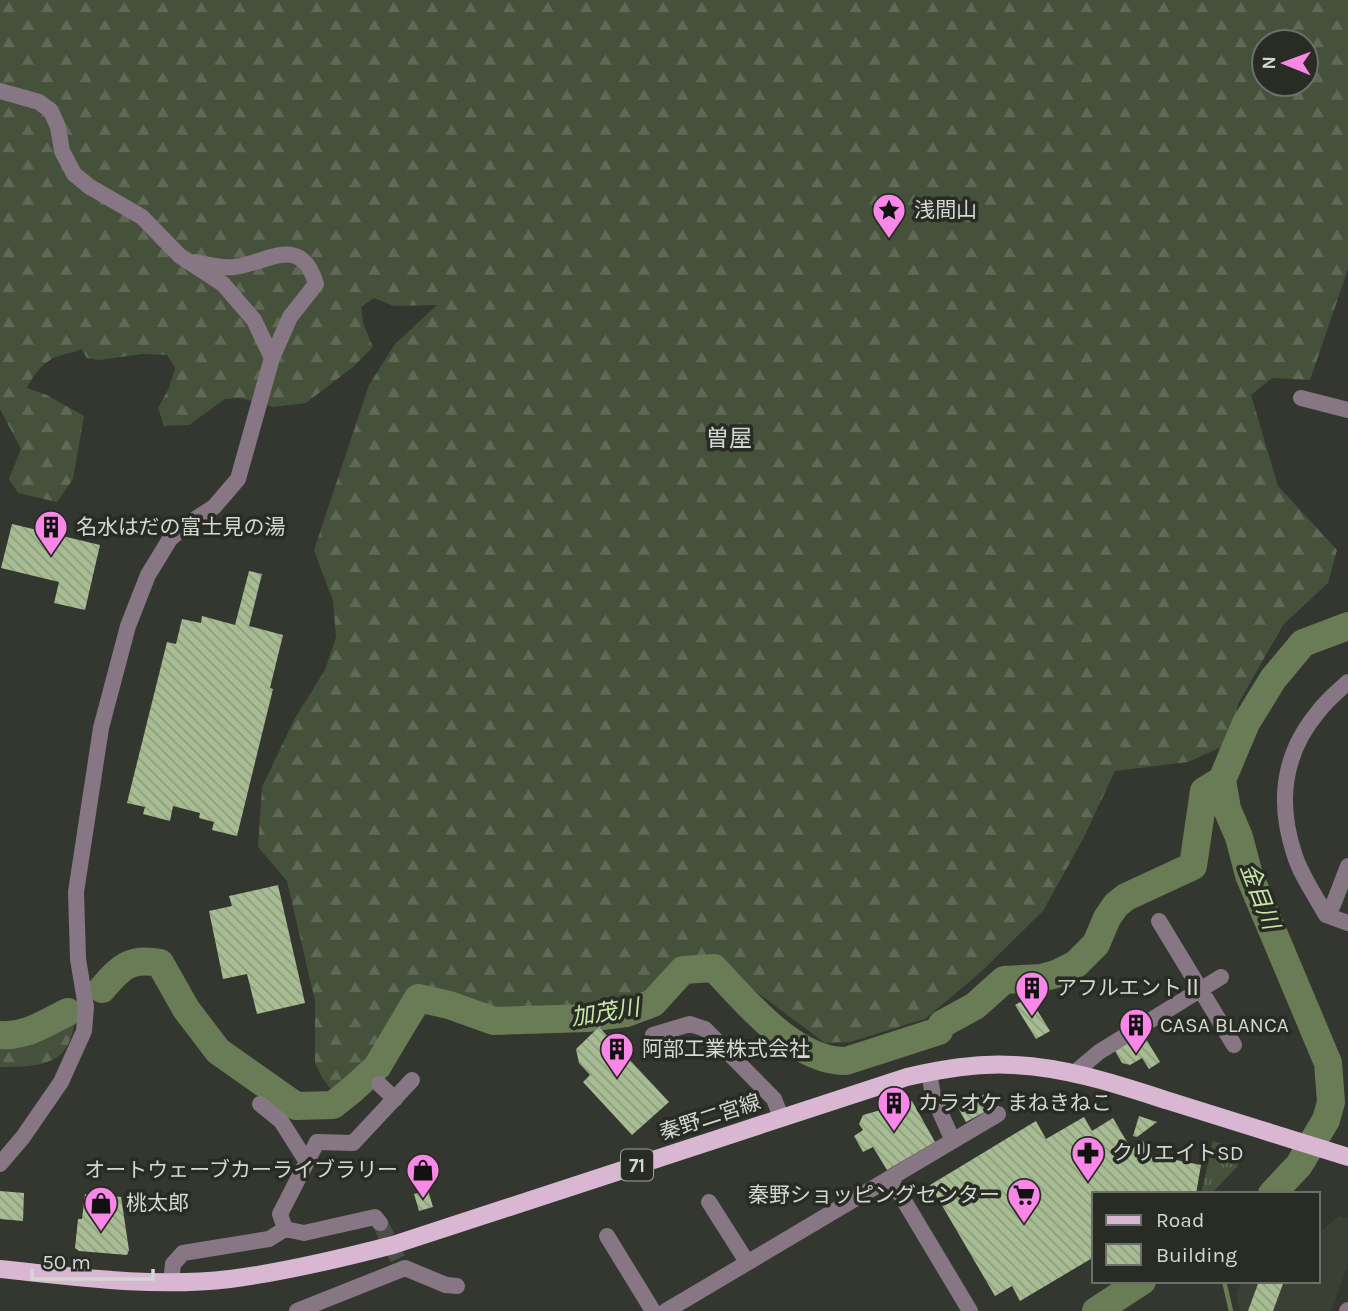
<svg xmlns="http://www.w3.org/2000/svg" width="1348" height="1311" font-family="Karla,'Noto Sans JP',sans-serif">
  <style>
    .built { fill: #3a4134 }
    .forest { fill: url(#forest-firs); fill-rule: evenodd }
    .park { fill: url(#park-tufts) }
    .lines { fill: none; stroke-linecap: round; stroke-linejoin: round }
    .stream { stroke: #697c56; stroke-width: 4.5 }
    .river { stroke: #697c56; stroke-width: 28 }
    .building { fill: url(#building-back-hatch) }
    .minor-tunnel { stroke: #4b4f47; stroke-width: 16; stroke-dasharray: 16 8; stroke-linecap: butt }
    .minor { stroke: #877784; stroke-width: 16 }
    .major { stroke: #d9b7d2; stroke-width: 18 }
    .labels { text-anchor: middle; stroke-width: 7; stroke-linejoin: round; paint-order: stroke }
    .shield { fill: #292c25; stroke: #a1a49e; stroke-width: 2 }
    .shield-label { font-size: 19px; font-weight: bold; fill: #d4d7d2 }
    .poi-label { font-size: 21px; fill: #d4d7d2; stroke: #292c25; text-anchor: start }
    .street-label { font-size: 21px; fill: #d4d7d2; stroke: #292c25 }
    .neighbourhood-label { font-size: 23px; fill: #d4d7d2; stroke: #292c25 }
    .water-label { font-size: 23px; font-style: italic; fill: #c6e7a7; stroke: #292c25 }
  </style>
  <defs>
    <pattern id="forest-firs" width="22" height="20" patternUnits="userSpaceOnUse" patternTransform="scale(1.75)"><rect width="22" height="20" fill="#45513b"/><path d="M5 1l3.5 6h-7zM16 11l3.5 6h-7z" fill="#5f6956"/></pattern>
    <pattern id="park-tufts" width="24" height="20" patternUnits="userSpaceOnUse" patternTransform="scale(1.75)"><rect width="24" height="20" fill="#45513b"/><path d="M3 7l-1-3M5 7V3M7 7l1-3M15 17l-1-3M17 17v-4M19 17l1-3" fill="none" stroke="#5f6956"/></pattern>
    <pattern id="building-back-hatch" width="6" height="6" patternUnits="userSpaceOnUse" patternTransform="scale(1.75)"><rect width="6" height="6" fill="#a7bc93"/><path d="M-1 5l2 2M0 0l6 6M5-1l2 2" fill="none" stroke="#8d9d7e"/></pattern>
  </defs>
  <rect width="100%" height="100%" fill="#33372f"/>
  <path class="built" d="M1339,1216L1348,1218V1264L1331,1311H1240L1236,1293L1242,1281H1318V1234Z"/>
  <path class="forest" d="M0,0H1348V269L1310,380L1272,378L1251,395L1278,486L1337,550L1328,583L1283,625L1238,704L1228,744L1188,762L1115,771L1084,837L1043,911L982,971L925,1019L850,1042L825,1043L727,970L668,975L628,1006L501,1008L428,1012C415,1031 388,1067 368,1078C356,1085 343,1086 330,1088L322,1078L315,1063V1001L287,881L258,847L262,787L295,718L325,670L336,637L333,601L314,550L369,385L395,344L437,305L394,306L374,298L361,307L364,326L373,347L353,367L306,403L273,407L241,398L225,399L189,425L164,426L158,408L169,388L175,368L167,355L143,354L99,360L87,358L81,349C73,353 67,353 59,356C45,360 33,375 27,388L47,395L84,416L73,479L57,502L18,493L9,479L21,449L0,409ZM1264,42H1306V84H1264Z
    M66,1002L75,1011C74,1065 44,1067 0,1067V1030C7,1031 32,1024 38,1021C50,1014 52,1006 66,1002Z"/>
  <path class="park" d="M1213,1141L1243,1150L1237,1167L1211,1194H1201Z"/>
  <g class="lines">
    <path class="stream" d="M1224,1281L1231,1311"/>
    <path class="river" d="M102,989C121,967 130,957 160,963L186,1009L218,1051L296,1106L333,1105L353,1089L377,1067L418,998L449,1005L494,1021L587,1018L626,1013L653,1003L683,970L714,968C746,1002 795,1062 846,1061L939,1031L942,1024L975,1006L1004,980L1041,978L1056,974L1076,964L1096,944L1107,918L1116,905L1126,897L1193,866L1204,791L1222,780
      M0,1035C26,1037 45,1023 68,1012
      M1272,1194L1299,1165L1326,1120L1331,1102L1328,1063L1249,875L1239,837L1227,809L1222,780L1246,723L1273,679L1303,643L1348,626
      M1096,1311L1142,1281"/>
  </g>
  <path class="building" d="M12,524L100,545L85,610L54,603L59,582L1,568Z
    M249,571L262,574L249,626L283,635L270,688L273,689L237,836L212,830L214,822L199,818L200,813L173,806L170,821L143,814L145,807L127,803L167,642L176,644L182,619L201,623L202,616L235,625Z
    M278,885L305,1003L257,1014L247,974L223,979L209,911L232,906L229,896Z
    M1029,997L1050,1031L1036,1039L1015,1005Z
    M599,1027L669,1102L632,1135L583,1082L590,1075L579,1063L576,1049Z
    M1143,1034L1160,1062L1149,1069L1142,1058L1130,1065L1122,1063L1115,1051Z
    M986,1093L994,1107L966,1122L957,1106L977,1095L978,1098Z
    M912,1101L935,1142L887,1170L873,1147L863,1152L854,1136L863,1130L859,1124L863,1115Z
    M1139,1116L1157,1122L1137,1137L1133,1136Z
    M1084,1117L1092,1131L1113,1118L1131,1149L1143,1141L1151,1155L1201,1165L1196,1194H1094V1257L1020,1301L1012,1286L995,1296L930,1185L1036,1121L1046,1139Z
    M422,1187L424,1191L428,1190L433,1207L419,1211L414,1194L418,1193L416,1189Z
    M0,1191L24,1193L23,1221L0,1219Z
    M85,1194L121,1197L129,1250L127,1255L79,1251L75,1248L78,1219H82Z
    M1259,1281H1284L1273,1311H1248Z"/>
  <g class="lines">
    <path class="minor-tunnel" d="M380,1223L403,1269"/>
    <path class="minor" d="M0,91L39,102L51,111L58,127L62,151L74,174L90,187L142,217L180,256L223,284L254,320L272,358L238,479L214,507L186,525L170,539L148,575L128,626L101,728L76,892L78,959L86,1007L84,1031L61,1082L23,1137L0,1164
      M195,262C208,265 221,268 234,267C268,263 301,233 316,284L290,317L272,358
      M1301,398L1348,410
      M1348,682C1338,691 1326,701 1318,712C1283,754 1277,801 1294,853C1300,874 1315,895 1326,915L1348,923
      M1326,915L1333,905L1348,866
      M1159,921L1234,1045
      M653,1035L690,1024L705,1029L774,1099L781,1117
      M929,1072L933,1096L953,1141
      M1073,1074L1099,1052L1221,977
      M379,1084L395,1099
      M260,1104L281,1121L307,1162
      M891,1179L970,1311
      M709,1202L747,1262
      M285,1229L280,1214L317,1142L353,1143L412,1080
      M607,1236L653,1311
      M171,1282L173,1264L183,1253L269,1239L285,1229L304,1233L375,1217L380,1223
      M297,1311L405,1268L446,1285L457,1286
      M666,1311L998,1114
      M1347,1311L1348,1310"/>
    <path class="major" d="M0,1269C76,1277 154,1288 230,1279C285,1272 339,1259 393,1245L907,1077C942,1069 976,1063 1013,1065C1066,1067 1119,1085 1169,1101C1229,1120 1288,1138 1348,1157"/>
  </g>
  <defs>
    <symbol id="sight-pin" viewBox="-11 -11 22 30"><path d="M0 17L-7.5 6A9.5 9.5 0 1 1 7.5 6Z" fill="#f987e8" stroke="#292c25"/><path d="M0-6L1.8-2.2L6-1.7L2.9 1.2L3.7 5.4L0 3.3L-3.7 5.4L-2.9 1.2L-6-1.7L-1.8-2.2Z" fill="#111"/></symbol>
    <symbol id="building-pin" viewBox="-11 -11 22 30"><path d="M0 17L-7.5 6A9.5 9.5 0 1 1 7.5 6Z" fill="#f987e8" stroke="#292c25"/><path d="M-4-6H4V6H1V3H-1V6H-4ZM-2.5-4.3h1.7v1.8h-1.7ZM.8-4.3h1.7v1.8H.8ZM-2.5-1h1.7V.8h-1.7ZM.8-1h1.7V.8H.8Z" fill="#111"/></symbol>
    <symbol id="pharmacy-pin" viewBox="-11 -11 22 30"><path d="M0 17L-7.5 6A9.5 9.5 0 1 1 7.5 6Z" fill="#f987e8" stroke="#292c25"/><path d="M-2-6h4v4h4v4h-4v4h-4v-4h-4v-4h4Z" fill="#111"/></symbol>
    <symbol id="shop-pin" viewBox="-11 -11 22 30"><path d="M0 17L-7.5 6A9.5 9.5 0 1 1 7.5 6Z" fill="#f987e8" stroke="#292c25"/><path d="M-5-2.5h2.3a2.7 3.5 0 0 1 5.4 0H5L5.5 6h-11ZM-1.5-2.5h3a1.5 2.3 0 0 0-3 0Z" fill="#111"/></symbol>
    <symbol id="supermarket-pin" viewBox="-11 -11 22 30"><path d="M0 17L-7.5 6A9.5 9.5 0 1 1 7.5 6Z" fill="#f987e8" stroke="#292c25"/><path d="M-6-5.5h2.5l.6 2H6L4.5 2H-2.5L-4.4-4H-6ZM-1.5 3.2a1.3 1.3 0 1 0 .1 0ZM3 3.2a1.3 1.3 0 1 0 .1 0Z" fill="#111"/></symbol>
  </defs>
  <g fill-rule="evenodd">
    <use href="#sight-pin" x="870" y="191" width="38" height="52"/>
    <use href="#building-pin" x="32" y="508" width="38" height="52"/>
    <use href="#building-pin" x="1013" y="969" width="38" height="52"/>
    <use href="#building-pin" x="1117" y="1006" width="38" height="52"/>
    <use href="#building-pin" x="598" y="1030" width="38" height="52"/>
    <use href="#building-pin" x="875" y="1084" width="38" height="52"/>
    <use href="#pharmacy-pin" x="1069" y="1134" width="38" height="52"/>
    <use href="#shop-pin" x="404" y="1151" width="38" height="52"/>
    <use href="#supermarket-pin" x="1005" y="1176" width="38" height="52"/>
    <use href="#shop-pin" x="82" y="1184" width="38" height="52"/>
  </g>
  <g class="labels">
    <rect class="shield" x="621" y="1149.5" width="32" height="31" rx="5"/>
    <g class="shield-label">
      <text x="637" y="1172">71</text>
    </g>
    <g class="poi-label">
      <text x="914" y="217">浅間山</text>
      <text x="76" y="534">名水はだの富士見の湯</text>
      <text x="1056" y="995">アフルエントⅡ</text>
      <text x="1160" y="1032">CASA BLANCA</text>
      <text x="642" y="1056">阿部工業株式会社</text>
      <text x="918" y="1110">カラオケ まねきねこ</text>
      <text x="1112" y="1160">クリエイトSD</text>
      <text x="398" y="1177" text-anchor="end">オートウェーブカーライブラリー</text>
      <text x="1000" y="1202" text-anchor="end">秦野ショッピングセンター</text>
      <text x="126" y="1210">桃太郎</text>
    </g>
    <g class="street-label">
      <text transform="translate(710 1117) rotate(-18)" y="7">秦野二宮線</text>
    </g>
    <g class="neighbourhood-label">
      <text x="729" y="446">曽屋</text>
    </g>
    <g class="water-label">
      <text transform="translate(1260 896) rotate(69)" y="8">金目川</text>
      <text transform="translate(605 1012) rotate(-9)" y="8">加茂川</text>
    </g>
  </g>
  <rect x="1092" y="1192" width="228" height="91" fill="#292c25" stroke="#6d706a" stroke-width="2"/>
  <rect x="1106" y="1215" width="35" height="10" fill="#d9b7d2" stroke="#6d706a" stroke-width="2"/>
  <text x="1156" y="1227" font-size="21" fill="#d4d7d2">Road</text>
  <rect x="1106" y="1244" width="35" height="21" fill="url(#building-back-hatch)" stroke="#6d706a" stroke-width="2"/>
  <text x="1156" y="1262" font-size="21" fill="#d4d7d2">Building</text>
  <g transform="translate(1285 63) rotate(271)"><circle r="33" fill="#292c25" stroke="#6d706a" stroke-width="2"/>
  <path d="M0-5L12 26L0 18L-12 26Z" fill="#f987e8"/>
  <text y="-10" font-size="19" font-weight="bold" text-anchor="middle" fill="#d4d7d2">N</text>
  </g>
  <path d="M32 1269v10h121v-10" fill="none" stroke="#d4d7d2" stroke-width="3.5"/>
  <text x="42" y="1269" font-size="21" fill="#d4d7d2" stroke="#292c25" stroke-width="5" paint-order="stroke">50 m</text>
</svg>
